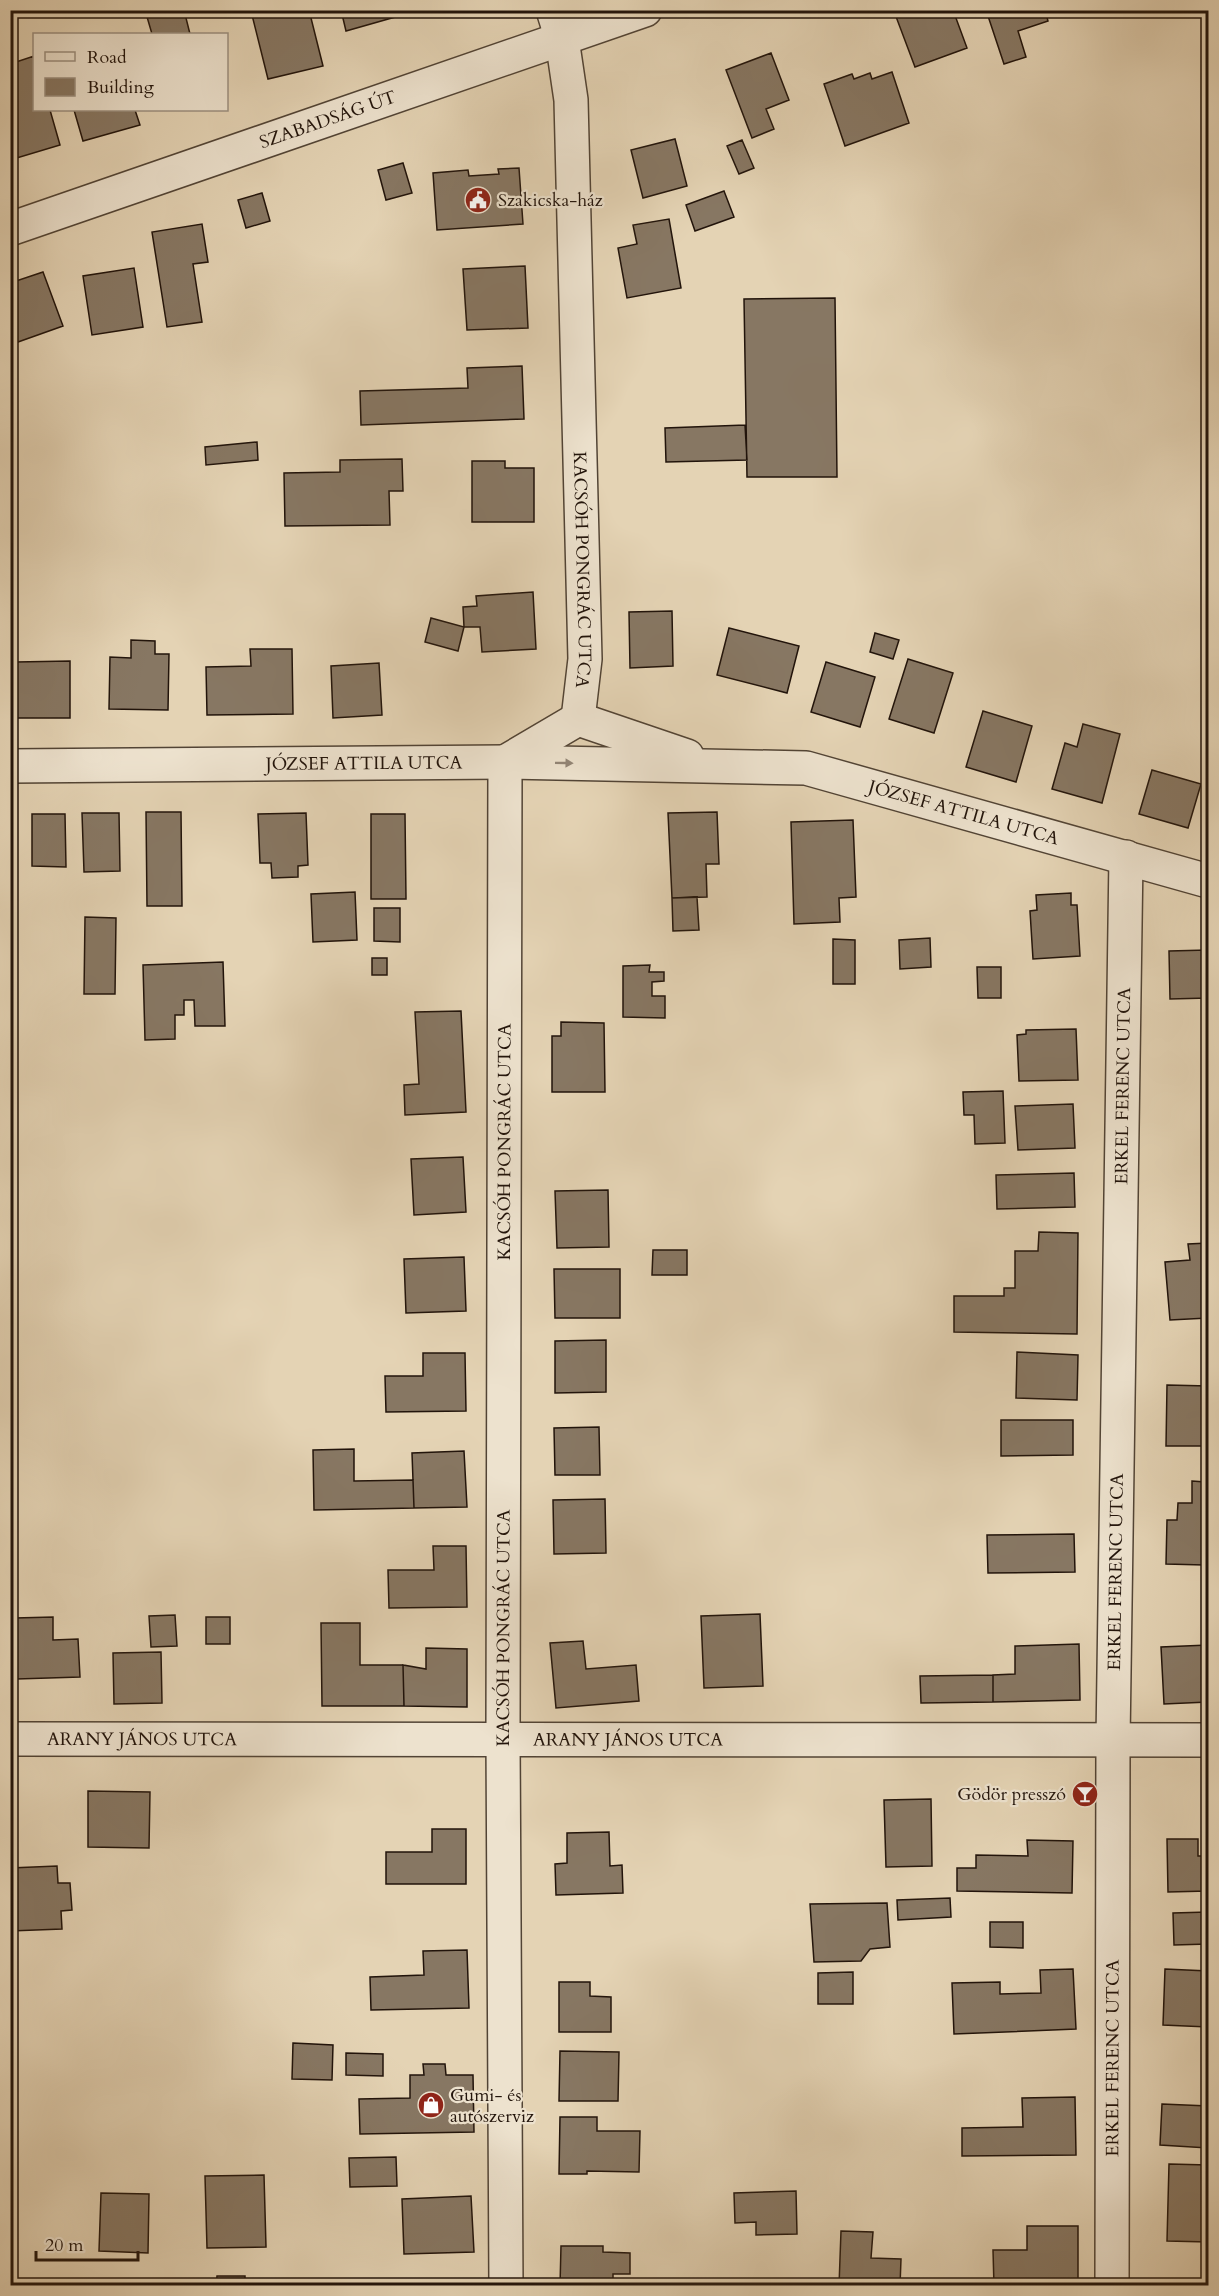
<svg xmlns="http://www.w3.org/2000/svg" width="1219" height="2296" font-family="Cardo,serif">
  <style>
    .building { fill: #877763; stroke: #22140b; stroke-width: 1.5 }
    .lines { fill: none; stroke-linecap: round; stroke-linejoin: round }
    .minor-casing { stroke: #524435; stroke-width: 36 }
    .minor { stroke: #ede2ce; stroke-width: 33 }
    .oneway { fill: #928576 }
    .labels { text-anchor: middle; stroke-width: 4.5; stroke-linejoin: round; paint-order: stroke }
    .street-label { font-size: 18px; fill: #22140b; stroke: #ede2ce }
    .poi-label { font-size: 18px; fill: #22140b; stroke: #ede2ce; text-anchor: start }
  </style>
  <rect width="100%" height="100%" fill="#e4d3b4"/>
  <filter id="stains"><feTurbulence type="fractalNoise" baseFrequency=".00333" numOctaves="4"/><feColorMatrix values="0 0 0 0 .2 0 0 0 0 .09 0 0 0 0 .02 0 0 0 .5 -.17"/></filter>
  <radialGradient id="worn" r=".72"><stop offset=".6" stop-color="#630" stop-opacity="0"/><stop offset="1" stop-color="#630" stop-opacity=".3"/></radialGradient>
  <path class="building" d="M145,10H184L190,34H152Z
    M269,10H309L323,66L268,79L252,15Z
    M341,10H420L346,31Z
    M904,10H953L967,48L915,67L895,14Z
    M986,10H1045L1048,21L1018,31L1026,57L1004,64Z
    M771,53L789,100L766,109L774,129L752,138L726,70Z
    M34,56V110H50L60,145L10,160V78H13L10,64Z
    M892,72L909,123L845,146L824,84L852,74L854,79L870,73L872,79Z
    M74,110H135L140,125L83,141Z
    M675,139L687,186L643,198L631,150Z
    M742,140L754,168L739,174L727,146Z
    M403,163L412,193L386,200L378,170Z
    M519,168L523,224L437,230L433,173L468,170L469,176L499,174L498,169Z
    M724,191L734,217L695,231L686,205Z
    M262,193L270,221L246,228L238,200Z
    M669,219L681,288L627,298L618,248L637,244L633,225Z
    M202,224L208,262L193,264L202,322L167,327L152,232Z
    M525,266L528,328L467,330L463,269Z
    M134,268L143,327L92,335L83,276Z
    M43,272L63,326L18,342L10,322V283Z
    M835,298L837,477H747L744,299Z
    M522,366L524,419L361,425L360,391L468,388L467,368Z
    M745,425L747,460L666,462L665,428Z
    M257,442L258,460L206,465L205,447Z
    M402,459L403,491H389L390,525L285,526L284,473L340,472V460Z
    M472,461H505V468H534V522H472Z
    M533,592L536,649L482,652L480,627H464L463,607L477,606L476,596Z
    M672,611L673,666L630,668L629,612Z
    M431,618L464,627L458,651L425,642Z
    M729,628L799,646L787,693L717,675Z
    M875,633L899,640L893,659L870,652Z
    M131,640L155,641V654H169L168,710L109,709L110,657L131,658Z
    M250,649H292L293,714L207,715L206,667L251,666Z
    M908,659L953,673L934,733L889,719Z
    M70,661V718H16V662Z
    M826,662L875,677L860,727L811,712Z
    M379,663L382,715L333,718L331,666Z
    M983,711L1032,726L1016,782L966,767Z
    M1083,724L1120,734L1102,803L1052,789L1065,743L1077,747Z
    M1152,770L1201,784L1188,828L1139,814Z
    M146,812H181L182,906H147Z
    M717,812L719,864H706L707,897L672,898L668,813Z
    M82,813H119L120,871L84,872Z
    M306,813L308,865L298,866V877L272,878L271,863H260L258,814Z
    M32,814H65L66,867L32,866Z
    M371,814H405L406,899H371Z
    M853,820L856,897L839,898L840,922L794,924L791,822Z
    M355,892L357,940L313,942L311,894Z
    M1071,893V905H1077L1080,956L1033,959L1030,911L1037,910L1036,895Z
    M697,897L699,930L673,931L672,898Z
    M374,908H400V942L374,941Z
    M85,917L116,918L115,994H84Z
    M930,938L931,967L900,969L899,940Z
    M833,939L855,940V984H833Z
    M1208,950V998L1170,999L1169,951Z
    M372,958H387V975H372Z
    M223,962L225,1026H195L194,1000H184V1015H175V1039L145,1040L143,965Z
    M650,965L649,972H664V981L652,982V996H665V1018L623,1017V966Z
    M977,967H1001V998H978Z
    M461,1011L466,1112L405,1115L404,1085L419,1084L415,1012Z
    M561,1022L604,1023L605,1092H552V1036H561Z
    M1076,1029L1078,1080L1019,1081L1017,1035L1026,1034V1030Z
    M1003,1091L1005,1143L975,1144L974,1115H964L963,1092Z
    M1073,1104L1075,1148L1018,1150L1015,1106Z
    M463,1157L466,1212L414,1215L411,1159Z
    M1074,1173L1075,1207L997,1209L996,1175Z
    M608,1190L609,1247L557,1248L555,1191Z
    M1039,1232L1078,1233L1077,1334L954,1332V1296H1004V1288H1015V1251H1038Z
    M1208,1243V1318L1170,1320L1165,1262L1190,1260L1188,1244Z
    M653,1250H687V1275H652Z
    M464,1257L466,1311L406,1313L404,1259Z
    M554,1269H620V1318H555Z
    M606,1340V1392L555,1393V1341Z
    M1017,1352L1078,1355L1077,1400L1016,1398Z
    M423,1353H465L466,1411L386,1412L385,1376H423Z
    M1167,1385L1208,1386V1446H1166Z
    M1001,1420H1073V1455L1001,1456Z
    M599,1427L600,1475H555L554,1428Z
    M354,1449V1481L413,1480L414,1508L314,1510L313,1450Z
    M464,1451L467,1507L414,1508L412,1453Z
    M1192,1481L1205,1482L1204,1565L1166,1564L1167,1520H1177L1178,1503H1192Z
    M605,1499L606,1553L554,1554L553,1500Z
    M1074,1534L1075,1572L988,1573L987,1535Z
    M433,1546H466L467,1607L389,1608L388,1570H434Z
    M760,1614L763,1686L704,1688L701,1616Z
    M175,1615L177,1646L151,1647L149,1616Z
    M53,1617V1640L78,1639L80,1677L17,1679L15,1618Z
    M206,1617H230V1644H206Z
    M321,1623H360V1665H403L404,1706H322Z
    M583,1641L586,1669L636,1665L639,1701L556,1708L550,1643Z
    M1079,1644L1080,1700L993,1702V1675L1015,1674V1646Z
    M1208,1645V1702L1164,1704L1161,1647Z
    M426,1648L467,1649V1707L404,1706L403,1665L426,1669Z
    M161,1652L162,1703L114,1704L113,1653Z
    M993,1675V1702L921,1703L920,1676Z
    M88,1791L150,1792L149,1848L88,1847Z
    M931,1799L932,1866L886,1867L884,1800Z
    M432,1829H466V1884H386V1852H432Z
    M609,1832L610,1866L622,1865L623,1893L556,1895L555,1864L567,1863V1833Z
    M1167,1839H1198V1856H1208V1891L1168,1892Z
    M1027,1840L1073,1841L1072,1893L957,1891V1868H976V1855L1028,1856Z
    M57,1866L58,1883H70L72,1910L61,1911L62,1929L10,1931V1868Z
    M950,1898L951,1917L898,1920L897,1900Z
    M887,1903L890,1947L870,1949L861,1961L814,1962L810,1904Z
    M1208,1912V1944L1174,1945L1173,1913Z
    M990,1922H1023V1948L990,1947Z
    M467,1950L469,2008L371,2010L370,1977L424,1975L423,1951Z
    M1073,1969L1076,2029L954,2034L952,1983L1000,1982V1994L1041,1993L1040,1970Z
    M1165,1969L1208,1971V2027L1163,2025Z
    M853,1972V2004H818V1973Z
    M559,1982H590V1996L611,1997V2032H559Z
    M293,2043L333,2045L332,2080L292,2079Z
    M560,2051L619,2052L618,2101H559Z
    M346,2053L383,2054V2076L346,2075Z
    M423,2064H445L446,2075H473L474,2132L360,2134L359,2099L410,2098V2075H424Z
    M1075,2097L1076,2155L962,2156V2128L1023,2127L1022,2098Z
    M1162,2104L1208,2106V2148L1160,2145Z
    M560,2117H597V2131H640L639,2172L587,2171V2174H559Z
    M396,2157L397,2186L350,2187L349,2158Z
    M1169,2164L1208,2165V2242L1167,2241Z
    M264,2175L266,2247L207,2248L205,2176Z
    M796,2191L797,2234L756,2235V2222L735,2223L734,2193Z
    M101,2193L149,2194L148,2253L99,2251Z
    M471,2196L474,2252L404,2254L402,2199Z
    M1027,2226H1078V2286H994L993,2250H1027Z
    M841,2231L873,2232L871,2258L901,2259L900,2286H839Z
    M561,2246H603V2252L630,2253V2274H613V2286H560Z
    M217,2276H245V2286H216Z"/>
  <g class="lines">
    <defs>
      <g id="minor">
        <path id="s1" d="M553,10L562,39L571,100L585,659L578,719"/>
        <path id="s2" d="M10,229L645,10"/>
        <path d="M578,719L687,756"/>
        <path id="s3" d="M10,766L505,762L806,768L1208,881"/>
        <path id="s4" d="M10,1739L1208,1740"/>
        <path id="s5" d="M506,2286L503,1738L505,762L578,719"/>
        <path id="s6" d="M1112,2286L1113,1740L1126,857"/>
      </g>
    </defs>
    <use href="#minor" class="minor-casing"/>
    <use href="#minor" class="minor"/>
  </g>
  <defs><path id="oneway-solid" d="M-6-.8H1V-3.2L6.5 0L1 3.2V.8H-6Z" transform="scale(1.5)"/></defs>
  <use class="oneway" href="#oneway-solid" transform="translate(564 763) rotate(1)"/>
  <defs>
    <symbol id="civic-disc" viewBox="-11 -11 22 22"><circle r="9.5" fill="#8f2418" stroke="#ede2ce"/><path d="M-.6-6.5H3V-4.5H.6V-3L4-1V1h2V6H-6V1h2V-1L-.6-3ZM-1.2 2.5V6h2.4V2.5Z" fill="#fff"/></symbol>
    <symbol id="bar-disc" viewBox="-11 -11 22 22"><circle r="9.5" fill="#8f2418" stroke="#ede2ce"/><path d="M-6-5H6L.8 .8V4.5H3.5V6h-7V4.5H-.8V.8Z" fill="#fff"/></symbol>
    <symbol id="shop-disc" viewBox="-11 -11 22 22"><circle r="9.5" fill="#8f2418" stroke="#ede2ce"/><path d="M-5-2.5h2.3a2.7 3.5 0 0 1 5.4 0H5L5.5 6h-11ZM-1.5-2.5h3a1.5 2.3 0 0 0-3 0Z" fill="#fff"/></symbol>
  </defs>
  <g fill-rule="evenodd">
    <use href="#civic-disc" x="463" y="185" width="30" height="30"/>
    <use href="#bar-disc" x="1070" y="1779" width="30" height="30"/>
    <use href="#shop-disc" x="416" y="2090" width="30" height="30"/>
  </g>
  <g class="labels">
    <g class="street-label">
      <text dy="6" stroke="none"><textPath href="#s2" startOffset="336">SZABADSÁG ÚT</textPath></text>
      <text dy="6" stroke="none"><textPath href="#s1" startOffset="562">KACSÓH PONGRÁC UTCA</textPath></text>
      <text dy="6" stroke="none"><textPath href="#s3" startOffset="354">JÓZSEF ATTILA UTCA</textPath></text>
      <text dy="6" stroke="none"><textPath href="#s3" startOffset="960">JÓZSEF ATTILA UTCA</textPath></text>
      <text dy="6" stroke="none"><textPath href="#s6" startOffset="1200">ERKEL FERENC UTCA</textPath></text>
      <text dy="6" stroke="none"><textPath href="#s5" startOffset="1144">KACSÓH PONGRÁC UTCA</textPath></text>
      <text dy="6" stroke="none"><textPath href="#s6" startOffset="714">ERKEL FERENC UTCA</textPath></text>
      <text dy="6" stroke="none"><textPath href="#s5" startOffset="658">KACSÓH PONGRÁC UTCA</textPath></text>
      <text dy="6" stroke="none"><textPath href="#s4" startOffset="618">ARANY JÁNOS UTCA</textPath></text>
      <text dy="6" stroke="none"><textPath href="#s4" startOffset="132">ARANY JÁNOS UTCA</textPath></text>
      <text dy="6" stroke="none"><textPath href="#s6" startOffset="228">ERKEL FERENC UTCA</textPath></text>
    </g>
    <g class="poi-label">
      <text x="498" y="206">Szakicska-ház</text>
      <text x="1066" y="1800" text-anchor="end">Gödör presszó</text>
      <text x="450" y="2101">Gumi- és<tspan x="450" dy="21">autószerviz</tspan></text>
    </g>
  </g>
  <rect width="1219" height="2296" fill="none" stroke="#e4d3b4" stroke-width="36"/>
  <rect x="12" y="12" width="1195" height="2272" fill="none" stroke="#22140b" stroke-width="3"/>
  <rect x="18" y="18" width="1183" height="2260" fill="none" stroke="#22140b" stroke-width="1.5"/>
  <rect x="33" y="33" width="195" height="78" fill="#ede2ce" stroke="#9c9080" stroke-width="1.5"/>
  <rect x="45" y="52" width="30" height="9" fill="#ede2ce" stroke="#9c9080" stroke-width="1.5"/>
  <text x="87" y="63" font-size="18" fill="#22140b">Road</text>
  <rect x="45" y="78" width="30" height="18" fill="#877763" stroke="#9c9080" stroke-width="1.5"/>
  <text x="87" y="93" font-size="18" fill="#22140b">Building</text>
  <path d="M36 2251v9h102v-9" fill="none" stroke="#22140b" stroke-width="3"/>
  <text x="45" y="2251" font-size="18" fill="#22140b" stroke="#ede2ce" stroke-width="4.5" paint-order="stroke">20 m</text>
  <rect width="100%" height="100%" filter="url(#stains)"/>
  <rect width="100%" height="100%" fill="url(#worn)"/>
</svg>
